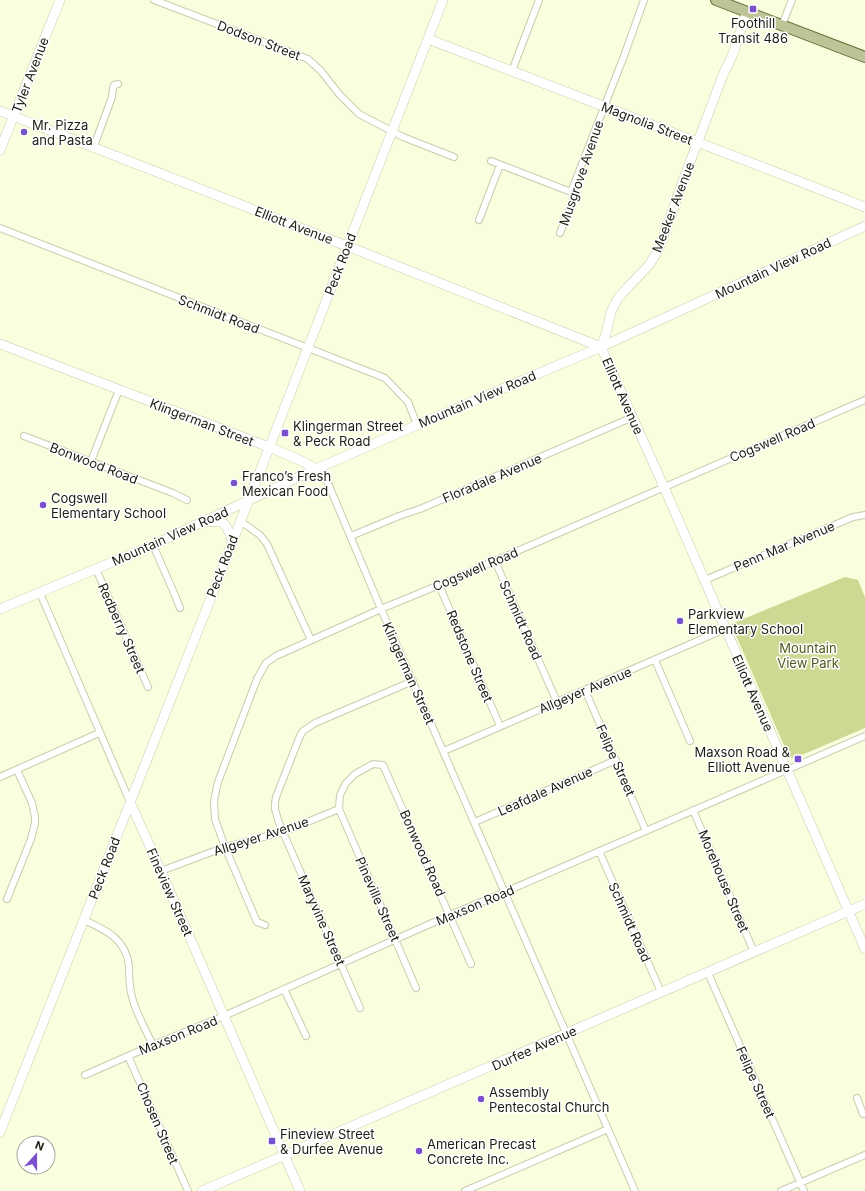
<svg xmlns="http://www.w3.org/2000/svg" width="865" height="1191" font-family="Inter,sans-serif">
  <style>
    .green { fill: #ced892 }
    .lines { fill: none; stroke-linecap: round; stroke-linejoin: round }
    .street-casing { stroke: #c7ccad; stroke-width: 8 }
    .secondary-casing { stroke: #c7ccad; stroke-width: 10 }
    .primary-casing { stroke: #69703a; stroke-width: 12 }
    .street { stroke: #fff; stroke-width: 6 }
    .secondary { stroke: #fff; stroke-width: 9 }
    .primary { stroke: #bec496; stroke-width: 10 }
    .poi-dot { fill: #7951cb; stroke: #fff; stroke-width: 1.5 }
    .labels { text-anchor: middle; stroke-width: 3; stroke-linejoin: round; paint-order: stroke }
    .poi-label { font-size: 13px; fill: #1c1e12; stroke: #fff; text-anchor: start }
    .street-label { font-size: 13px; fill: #1c1e12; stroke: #fff }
    .park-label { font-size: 13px; fill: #545a1d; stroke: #fff }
  </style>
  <rect width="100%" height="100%" fill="#f9fede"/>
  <path class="green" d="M845,577L858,580L865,597V728L797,757L791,758L789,757L731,624Z"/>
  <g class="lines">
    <defs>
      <path id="street" d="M154,0L308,59L321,71L339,94L359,114L403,137L454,157
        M782,25L792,0
        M512,71L539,0
        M94,146L112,97L113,88L114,85L118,84
        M491,161L571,192
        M479,220L500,165
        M0,228L385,378L408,402L417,425
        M560,233L574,197L571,192L624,56L644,0
        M24,436L173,493L187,500
        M91,461L119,390
        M316,469L327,481L381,609L635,1191
        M240,521L260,535L267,544L311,640
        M351,536L399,516L420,509L633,417
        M153,545L174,593L180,608
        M495,561L557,702
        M96,569L148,687
        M705,580L853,517L865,515
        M439,585L500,726
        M40,593L130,802
        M655,660L690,741
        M585,690L646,831
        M444,751L725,629
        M0,777L99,733
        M339,809L416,988
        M693,810L754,952
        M475,822L616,760
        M599,851L661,992
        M161,871L225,847L283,832L339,809L340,795L346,783L355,774L373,764L383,765L471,964
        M7,899L31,839L35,823V817L32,803L17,770
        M84,920C106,930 126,939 129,966C129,976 129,986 132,997C136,1013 145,1029 153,1045
        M265,925L257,922L225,847L215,819L214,801L218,782L257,679L266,663L276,656L381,609L439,585L865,400
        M708,973L804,1191
        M284,989L306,1036
        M360,1008L279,823L275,809V803L276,797L300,736L303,731L315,723L413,681
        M128,1056L188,1191
        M85,1075L153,1045L224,1016L450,915L505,892L865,736
        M857,1098L863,1114H865
        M465,1191L608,1129
        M781,1191L865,1155"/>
      <path id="secondary" d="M428,39L778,173L865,207
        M0,111L347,246L601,347L664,487L865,949
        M0,150L60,0
        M0,344L269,447L304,462L316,469
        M601,347L606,334L611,312L618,298L628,287L649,265L658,251L670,218L684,178L723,75L732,56L747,12
        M208,522C227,520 226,525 232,540
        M0,609L153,545L316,469L417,425L601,347L865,226
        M130,802L161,871L300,1191
        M0,1132L210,600L443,0
        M202,1191L865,904"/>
      <path id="primary" d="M716,0L865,57"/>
    </defs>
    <use href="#street" class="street-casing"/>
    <use href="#secondary" class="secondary-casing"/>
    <use href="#primary" class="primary-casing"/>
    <use href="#street" class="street"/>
    <use href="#secondary" class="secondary"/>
    <use href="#primary" class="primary"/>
  </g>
  <g class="poi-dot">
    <rect x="749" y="5" width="8" height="8" rx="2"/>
    <circle cx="24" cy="132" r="4"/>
    <rect x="281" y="429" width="8" height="8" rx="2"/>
    <circle cx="234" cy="483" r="4"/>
    <circle cx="43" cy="505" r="4"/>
    <circle cx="680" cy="621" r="4"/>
    <rect x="794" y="755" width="8" height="8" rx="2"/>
    <circle cx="481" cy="1099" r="4"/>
    <rect x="268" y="1137" width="8" height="8" rx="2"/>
    <circle cx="419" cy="1151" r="4"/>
  </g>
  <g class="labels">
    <g class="poi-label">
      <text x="753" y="28" text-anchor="middle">Foothill<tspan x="753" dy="15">Transit 486</tspan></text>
      <text x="32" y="130">Mr. Pizza<tspan x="32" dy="15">and Pasta</tspan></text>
      <text x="293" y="431">Klingerman Street<tspan x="293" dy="15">&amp; Peck Road</tspan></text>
      <text x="242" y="481">Franco’s Fresh<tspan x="242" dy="15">Mexican Food</tspan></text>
      <text x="51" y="503">Cogswell<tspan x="51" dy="15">Elementary School</tspan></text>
      <text x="688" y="619">Parkview<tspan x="688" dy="15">Elementary School</tspan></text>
      <text x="790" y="757" text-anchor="end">Maxson Road &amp;<tspan x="790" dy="15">Elliott Avenue</tspan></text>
      <text x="489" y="1097">Assembly<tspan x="489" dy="15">Pentecostal Church</tspan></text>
      <text x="280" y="1139">Fineview Street<tspan x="280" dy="15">&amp; Durfee Avenue</tspan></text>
      <text x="427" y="1149">American Precast<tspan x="427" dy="15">Concrete Inc.</tspan></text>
    </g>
    <g class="street-label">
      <text transform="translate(259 40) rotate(21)" y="5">Dodson Street</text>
      <text transform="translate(30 75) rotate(-69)" y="5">Tyler Avenue</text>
      <text transform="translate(647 123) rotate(21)" y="5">Magnolia Street</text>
      <text transform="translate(581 173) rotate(-71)" y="5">Musgrove Avenue</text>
      <text transform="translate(673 207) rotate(-69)" y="5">Meeker Avenue</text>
      <text transform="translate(294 225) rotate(21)" y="5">Elliott Avenue</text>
      <text transform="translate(340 264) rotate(-69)" y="5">Peck Road</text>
      <text transform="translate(773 268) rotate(-25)" y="5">Mountain View Road</text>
      <text transform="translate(219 314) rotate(21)" y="5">Schmidt Road</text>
      <text transform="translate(623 396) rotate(66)" y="5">Elliott Avenue</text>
      <text transform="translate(477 399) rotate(-23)" y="5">Mountain View Road</text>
      <text transform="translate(202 422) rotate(21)" y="5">Klingerman Street</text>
      <text transform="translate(772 440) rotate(-23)" y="5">Cogswell Road</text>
      <text transform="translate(94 463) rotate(21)" y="5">Bonwood Road</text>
      <text transform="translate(492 478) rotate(-23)" y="5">Floradale Avenue</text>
      <text transform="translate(170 536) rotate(-24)" y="5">Mountain View Road</text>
      <text transform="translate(784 546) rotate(-23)" y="5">Penn Mar Avenue</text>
      <text transform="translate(222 566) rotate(-69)" y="5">Peck Road</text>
      <text transform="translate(475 569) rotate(-23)" y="5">Cogswell Road</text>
      <text transform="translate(521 620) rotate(66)" y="5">Schmidt Road</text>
      <text transform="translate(122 628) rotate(66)" y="5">Redberry Street</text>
      <text transform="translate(470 656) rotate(67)" y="5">Redstone Street</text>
      <text transform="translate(409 673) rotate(66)" y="5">Klingerman Street</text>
      <text transform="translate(585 690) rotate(-23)" y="5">Allgeyer Avenue</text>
      <text transform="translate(753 693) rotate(66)" y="5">Elliott Avenue</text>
      <text transform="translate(616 760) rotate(66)" y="5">Felipe Street</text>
      <text transform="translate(545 791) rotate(-24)" y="5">Leafdale Avenue</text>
      <text transform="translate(261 836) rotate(-18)" y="5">Allgeyer Avenue</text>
      <text transform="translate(423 853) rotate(66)" y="5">Bonwood Road</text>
      <text transform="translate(104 868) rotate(-69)" y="5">Peck Road</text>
      <text transform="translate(724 881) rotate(67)" y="5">Morehouse Street</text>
      <text transform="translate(170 892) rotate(66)" y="5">Fineview Street</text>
      <text transform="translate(378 899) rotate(66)" y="5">Pineville Street</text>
      <text transform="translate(475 905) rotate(-23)" y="5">Maxson Road</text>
      <text transform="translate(322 920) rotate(66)" y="5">Maryvine Street</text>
      <text transform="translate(630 922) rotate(66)" y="5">Schmidt Road</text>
      <text transform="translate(178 1035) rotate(-22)" y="5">Maxson Road</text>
      <text transform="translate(534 1048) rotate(-24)" y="5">Durfee Avenue</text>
      <text transform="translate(756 1082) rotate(66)" y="5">Felipe Street</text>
      <text transform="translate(158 1123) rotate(67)" y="5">Chosen Street</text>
    </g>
    <g class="park-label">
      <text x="808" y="653">Mountain<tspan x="808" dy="15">View Park</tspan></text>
    </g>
  </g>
  <g transform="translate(36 1155) rotate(21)"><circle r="19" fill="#ffffff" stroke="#a4a5a0"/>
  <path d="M0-3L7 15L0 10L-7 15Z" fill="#7951cb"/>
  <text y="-6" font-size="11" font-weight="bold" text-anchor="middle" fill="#1c1e12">N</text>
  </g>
</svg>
